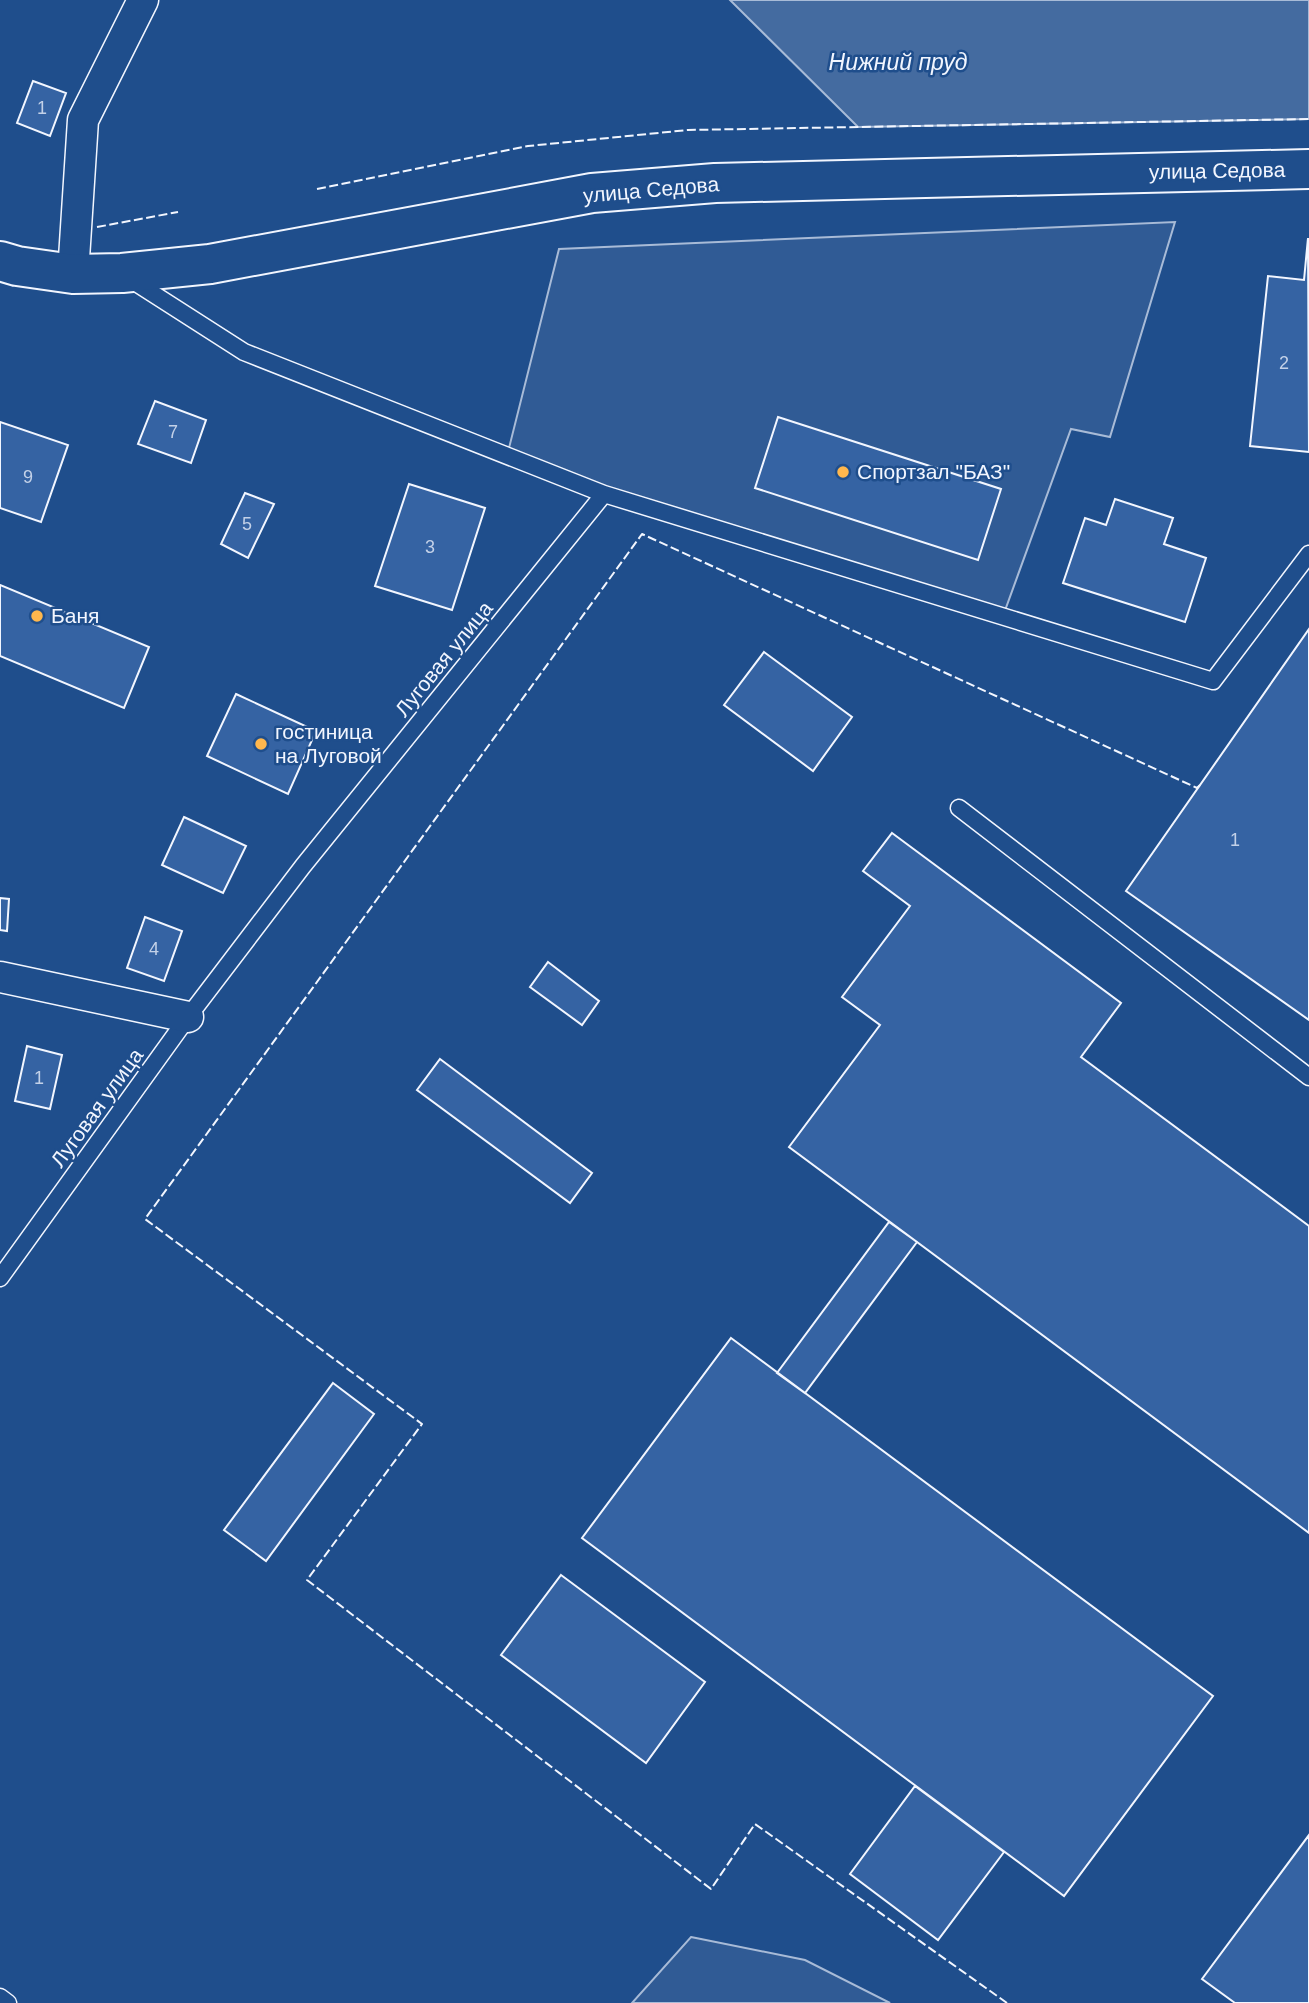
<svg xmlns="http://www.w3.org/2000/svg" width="1309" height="2003" font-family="Helvetica,sans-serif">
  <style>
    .built { fill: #305b95; stroke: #a8bbd7; stroke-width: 2 }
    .water { fill: #446ba0; stroke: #a8bbd7; stroke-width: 2 }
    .building { fill: #3563a3; stroke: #f2f6ff; stroke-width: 2 }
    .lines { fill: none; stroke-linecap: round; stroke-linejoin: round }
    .lane-casing { stroke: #f2f6ff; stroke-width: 19 }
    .street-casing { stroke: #f2f6ff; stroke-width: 33 }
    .secondary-casing { stroke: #f2f6ff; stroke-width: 42 }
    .lane { stroke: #1f4e8c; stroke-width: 16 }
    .street { stroke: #1f4e8c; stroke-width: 30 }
    .secondary { stroke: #1f4e8c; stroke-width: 38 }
    .fence { stroke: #f2f6ff; stroke-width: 2; stroke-dasharray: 9 3.5; stroke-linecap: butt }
    .poi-dot { fill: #ffb74d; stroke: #1f4e8c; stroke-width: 2.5 }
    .labels { text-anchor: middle; stroke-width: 5; stroke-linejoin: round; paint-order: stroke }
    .number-label { font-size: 18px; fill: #c3d1e8 }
    .street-label { font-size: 21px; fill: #f2f6ff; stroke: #1f4e8c }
    .poi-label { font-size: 21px; fill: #f2f6ff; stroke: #1f4e8c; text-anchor: start }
    .water-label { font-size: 23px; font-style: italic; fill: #f2f6ff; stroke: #1f4e8c }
  </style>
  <rect width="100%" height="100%" fill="#1f4e8c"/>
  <path class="built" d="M1175,222L1110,437L1071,429L1003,616L507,456L559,249Z
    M691,1937L805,1960L890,2003H632Z"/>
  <path class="water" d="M730,0H1309V119L858,127Z"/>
  <path class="building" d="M33,81L66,93L50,136L17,123Z
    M1308,238L1309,452L1250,446L1268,276L1304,280Z
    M155,401L206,420L191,463L138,444Z
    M778,417L1001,489L978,560L755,488Z
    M0,422L68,445L41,522L0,508Z
    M409,484L485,508L452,610L375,586Z
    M245,493L274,504L248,558L221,544Z
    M1115,499L1173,518L1164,544L1206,558L1185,622L1063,583L1085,518L1106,525Z
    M0,585L149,647L124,708L0,656Z
    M1309,629V1020L1126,891Z
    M764,652L852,717L813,771L724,705Z
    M236,694L316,731L288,794L207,756Z
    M184,817L246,846L223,893L162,865Z
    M892,833L1121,1003L1081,1057L1309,1226V1533L789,1147L880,1025L842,997L910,906L863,871Z
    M0,898L9,899L7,931L0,930Z
    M145,917L182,931L164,981L127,968Z
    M548,962L599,1001L582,1025L530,987Z
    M27,1046L62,1055L50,1109L15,1101Z
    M440,1059L592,1173L570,1203L417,1090Z
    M889,1222L917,1242L805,1393L777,1373Z
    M731,1338L1213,1696L1064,1896L582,1538Z
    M333,1383L374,1414L266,1561L224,1530Z
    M561,1575L705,1682L646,1763L501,1655Z
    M915,1786L1004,1852L938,1940L850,1874Z
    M1309,1835V2003H1235L1202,1979Z"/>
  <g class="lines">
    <defs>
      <path id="lane" d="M604,494L1213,681L1309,554
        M959,808L1309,1077
        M0,1278L188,1017L303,866L604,494L244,352L130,279
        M0,1997L8,2003"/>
      <path id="street" d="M73,274L83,120L143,0
        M0,977L188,1017"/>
      <path id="secondary" d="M0,261L17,266L73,274L122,273L210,264L592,193L715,183L1309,169"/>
    </defs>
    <use href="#lane" class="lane-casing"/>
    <use href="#street" class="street-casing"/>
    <use href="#secondary" class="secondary-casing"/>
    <use href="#lane" class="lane"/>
    <use href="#street" class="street"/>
    <use href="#secondary" class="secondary"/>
    <path class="fence" d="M317,189L528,146L688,130L1309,119
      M97,227L178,212
      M1007,2003L755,1824L711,1889L307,1580L422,1424L145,1219L642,534L1197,788L1200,785"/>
  </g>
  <g class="poi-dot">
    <circle cx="843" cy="472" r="7"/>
    <circle cx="37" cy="616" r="7"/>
    <circle cx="261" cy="744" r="7"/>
  </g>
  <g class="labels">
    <g class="number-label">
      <text x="42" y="114">1</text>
      <text x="1284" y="369">2</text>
      <text x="173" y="438">7</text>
      <text x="28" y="483">9</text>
      <text x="247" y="530">5</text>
      <text x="430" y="553">3</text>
      <text x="1235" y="846">1</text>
      <text x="154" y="955">4</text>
      <text x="39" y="1084">1</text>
    </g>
    <g class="street-label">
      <text transform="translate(1217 171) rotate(-1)" y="7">улица Седова</text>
      <text transform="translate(651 190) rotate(-5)" y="7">улица Седова</text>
      <text transform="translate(444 659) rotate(-51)" y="7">Луговая улица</text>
      <text transform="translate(97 1108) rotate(-54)" y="7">Луговая улица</text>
    </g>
    <g class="poi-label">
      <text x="857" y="479">Спортзал "БАЗ"</text>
      <text x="51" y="623">Баня</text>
      <text x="275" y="739">гостиница<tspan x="275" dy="24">на Луговой</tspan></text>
    </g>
    <g class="water-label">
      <text x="898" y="70">Нижний пруд</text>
    </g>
  </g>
</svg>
